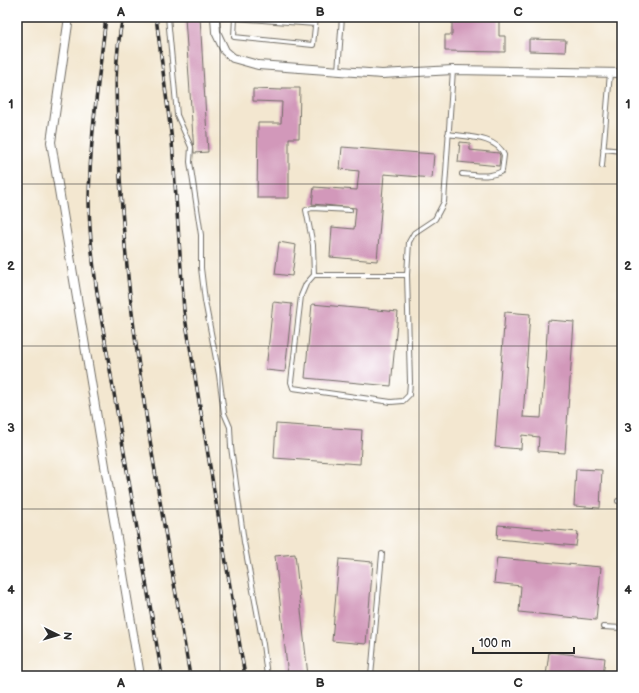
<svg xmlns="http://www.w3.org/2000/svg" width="639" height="693" font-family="'Balsamiq Sans',sans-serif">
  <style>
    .building { fill: #d298ba }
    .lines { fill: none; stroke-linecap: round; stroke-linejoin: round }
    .service-casing { stroke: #716d65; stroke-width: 6 }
    .minor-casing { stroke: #716d65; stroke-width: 10 }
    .service { stroke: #fff; stroke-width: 4 }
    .minor { stroke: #fff; stroke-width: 8 }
    .rail-casing { stroke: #2b2b2b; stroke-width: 3.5 }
    .rail { stroke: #fff; stroke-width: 2; stroke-dasharray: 6; stroke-linecap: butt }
    .grid { fill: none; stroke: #2b2b2b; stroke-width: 1; stroke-opacity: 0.55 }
    .neatline { fill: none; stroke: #2b2b2b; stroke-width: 1.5 }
    .grid-label { font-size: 13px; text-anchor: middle; font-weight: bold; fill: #2b2b2b }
  </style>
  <rect width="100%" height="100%" fill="#fff"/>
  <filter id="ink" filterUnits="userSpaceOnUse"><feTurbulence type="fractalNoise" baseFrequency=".025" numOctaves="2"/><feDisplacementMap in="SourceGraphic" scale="8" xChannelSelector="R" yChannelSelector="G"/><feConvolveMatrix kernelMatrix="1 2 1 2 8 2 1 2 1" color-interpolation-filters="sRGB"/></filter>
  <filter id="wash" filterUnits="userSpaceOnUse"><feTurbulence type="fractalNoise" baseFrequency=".012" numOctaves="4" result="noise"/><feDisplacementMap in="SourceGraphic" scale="16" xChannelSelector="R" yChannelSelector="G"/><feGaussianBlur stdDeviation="0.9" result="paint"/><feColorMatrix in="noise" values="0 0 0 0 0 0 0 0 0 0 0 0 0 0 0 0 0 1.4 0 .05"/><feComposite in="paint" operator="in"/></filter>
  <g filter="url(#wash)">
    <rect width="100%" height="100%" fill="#f3e7d0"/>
    <g id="blocks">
      <path class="building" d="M185,17H200L208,152L194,153Z
        M452,17H499V36H505V52L445,51V35H452Z
        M529,39L566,40L565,52L529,51Z
        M282,88H300L299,138H289V198H257L258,123H281L282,102L253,101V89L282,90Z
        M460,142L470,143V150L499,153L500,156L499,166L458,162Z
        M342,147L434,154L432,178L384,174L377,261L330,257L332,227L354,229L356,208L312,204L314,187L357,190L359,171L340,169Z
        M279,242L296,245L292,276L275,274Z
        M273,302L292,304L285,372L266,370Z
        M312,304L398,312L391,386L305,378Z
        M505,312L530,314L523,417L541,418L548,320L574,322L565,453L538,451L539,437L522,435L521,449L495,447Z
        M276,424L362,430L360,464L274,458Z
        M576,469L602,470L600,508L574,506Z
        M498,525L578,532L576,546L497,539Z
        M295,554L308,676H288L275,556Z
        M497,558L601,567L596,620L519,612L521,586L494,583Z
        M339,559L373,562L366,644L332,641Z
        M549,652L605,658L603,676H546Z"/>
    </g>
  </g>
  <g filter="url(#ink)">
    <use href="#blocks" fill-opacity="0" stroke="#716d65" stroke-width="1"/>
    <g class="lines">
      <defs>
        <path id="service" d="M168,17L177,115L191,147L190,162L201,235V268L205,301L219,375L224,413L230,427L231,447L244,542L263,644L267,676
          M235,17L234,37L313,45L316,17
          M235,18L315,24
          M338,71L342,17
          M448,134C465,137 497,136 504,155L502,171C490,178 476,175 462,174
          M603,149L622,151
          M602,166L610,73
          M314,275L313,245L306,210L312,208L350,210
          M407,275H314L306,284L301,296L291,382L293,388L391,402L403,401L409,395L410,382L407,275L409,242L414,233L435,219L444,202L453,70
          M618,501H622
          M603,627L622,628
          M371,676L382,554"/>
        <path id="minor" d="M69,17L51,142L140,676
          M215,17L216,32L225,51L233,58L258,65L382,74L453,70L622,73"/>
      </defs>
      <use href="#service" class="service-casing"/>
      <use href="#minor" class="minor-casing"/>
      <use href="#service" class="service"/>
      <use href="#minor" class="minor"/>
      <defs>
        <path id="rail" d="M106,17C99,77 90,138 89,199C89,232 93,265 98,299L162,676
          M123,17C111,69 118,124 120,177C129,345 162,510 190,676
          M156,17L172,141L184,311L245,676"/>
      </defs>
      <use href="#rail" class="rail-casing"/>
      <use href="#rail" class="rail"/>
    </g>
  </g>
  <path class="grid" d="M220,17V676M419,17V676M17,184H622M17,346H622M17,509H622"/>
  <rect width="639" height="693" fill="none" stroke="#fff" stroke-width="44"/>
  <g transform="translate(58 635) rotate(95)" stroke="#ffffff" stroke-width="3" paint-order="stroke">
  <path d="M0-3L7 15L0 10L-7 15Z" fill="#2b2b2b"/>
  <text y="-6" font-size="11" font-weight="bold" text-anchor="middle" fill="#2b2b2b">N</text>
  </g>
  <path d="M473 647v6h101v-6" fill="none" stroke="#2b2b2b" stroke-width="2"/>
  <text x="479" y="647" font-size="12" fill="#2b2b2b" stroke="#ffffff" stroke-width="3" paint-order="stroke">100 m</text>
  <rect x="22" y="22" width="595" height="649" class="neatline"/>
  <g class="grid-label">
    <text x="121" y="16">A</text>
    <text x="320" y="16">B</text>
    <text x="518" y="16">C</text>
    <text x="11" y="108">1</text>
    <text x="628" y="108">1</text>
    <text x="11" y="270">2</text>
    <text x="628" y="270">2</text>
    <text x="11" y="432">3</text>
    <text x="628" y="432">3</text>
    <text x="11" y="594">4</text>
    <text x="628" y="594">4</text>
    <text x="121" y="687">A</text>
    <text x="320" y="687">B</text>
    <text x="518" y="687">C</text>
  </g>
</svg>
